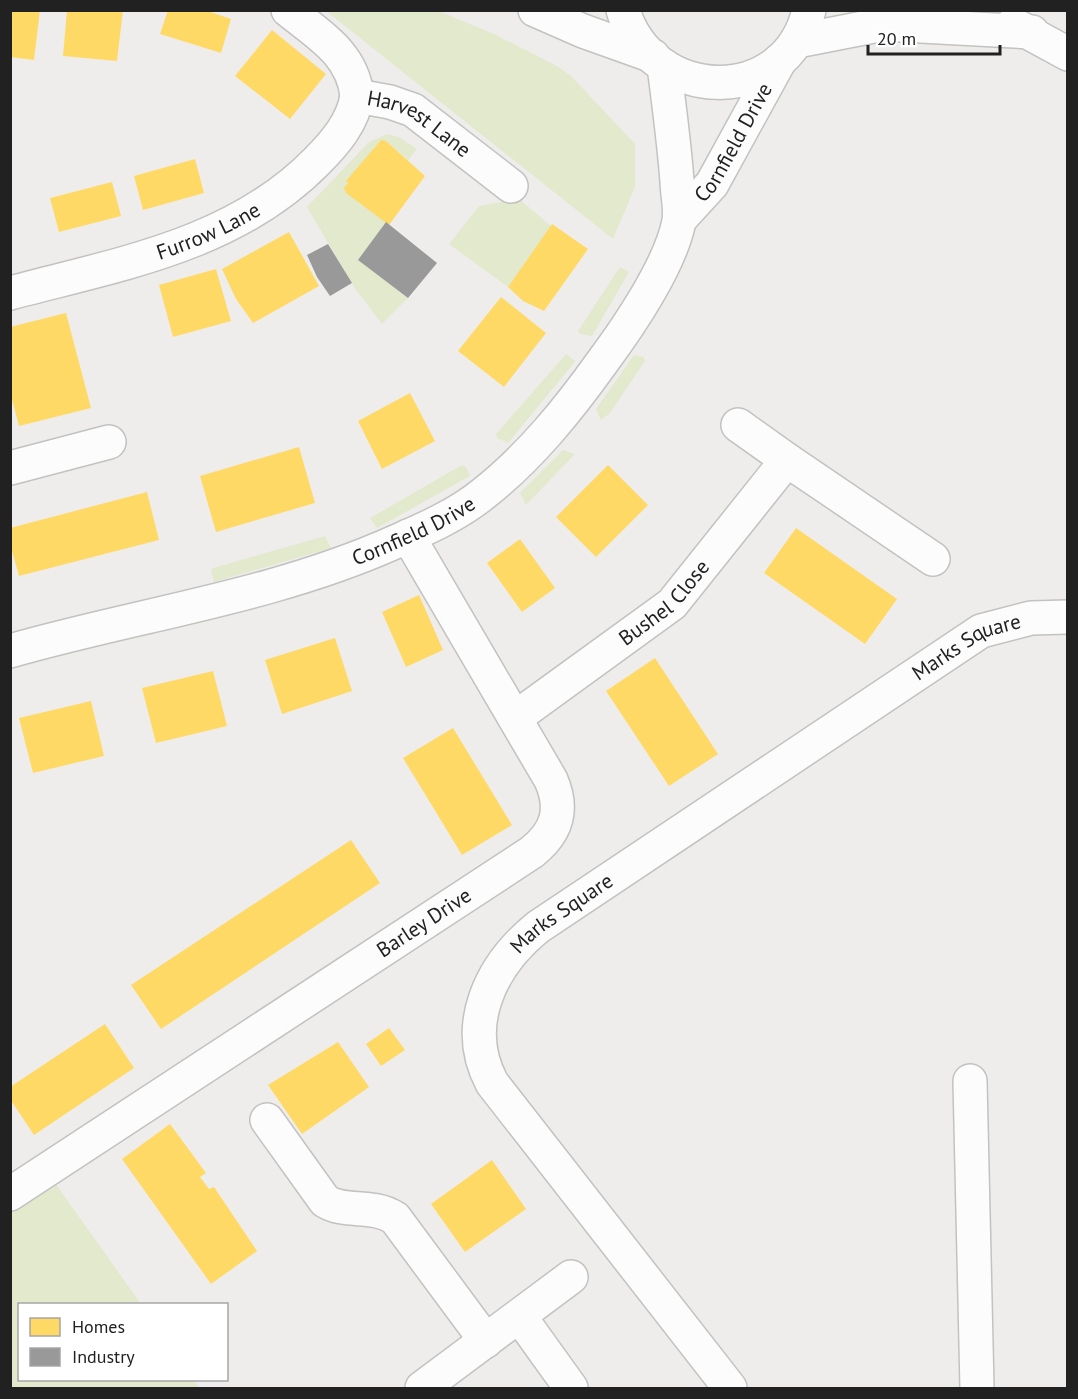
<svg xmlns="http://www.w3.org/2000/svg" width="1078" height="1399" font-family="'PT Sans',sans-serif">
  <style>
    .grass { fill: #e2e9cd }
    .homes { fill: #ffd966 }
    .industry { fill: #999 }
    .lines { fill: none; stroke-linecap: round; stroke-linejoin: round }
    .minor-casing { stroke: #c2c2c1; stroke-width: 36 }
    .minor { stroke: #fdfcfc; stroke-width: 33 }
    .labels { text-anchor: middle; stroke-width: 6; stroke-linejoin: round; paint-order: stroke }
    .street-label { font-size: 21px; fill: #212121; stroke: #fff }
  </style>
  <rect width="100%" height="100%" fill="#efedeb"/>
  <path class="grass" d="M326,11H439L494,34L557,66L571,76L635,144V187L613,239Z
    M387,134L399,137L417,149L408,160L386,141H380L347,181L346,193L386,222L359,260L408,298L382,324L354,287L307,207L369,142Z
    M519,199L551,226L508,287L449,244L479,206Z
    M620,267L629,272L592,336L580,334L578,331Z
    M566,354L575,361L574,363L508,443L497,438L496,434Z
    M634,355L644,357L645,361L610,413L601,420L596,409Z
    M563,450L575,454L526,505L520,493Z
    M462,465L466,467L470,476L377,528L370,518Z
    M325,536L331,548L214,582L211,570L213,568Z
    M45,1169L141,1304H20V1380H193L200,1388H11L10,1194Z"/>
  <path class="homes" d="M10,10H40L34,60L10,57Z
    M67,10H123L117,61L63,56Z
    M168,10H205L231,19L221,53L160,34Z
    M272,30L326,74L290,119L235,76Z
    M381,140L386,141L425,176L389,225L346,193L344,188L348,183L346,181Z
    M195,159L204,193L143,210L134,176Z
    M112,182L121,216L59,232L50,198Z
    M552,224L588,249L544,311L523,301L508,287Z
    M289,232L319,286L253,323L236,299L222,269Z
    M216,269L231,321L173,337L159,285Z
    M501,297L546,333L504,387L458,351Z
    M66,313L91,408L19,426L10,392V327Z
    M410,393L435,441L382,469L358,421Z
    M299,447L315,503L216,532L200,476Z
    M608,465L648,505L596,557L556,517Z
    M147,492L159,540L19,576L10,544V528Z
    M796,528L897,599L865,644L764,573Z
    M520,539L555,588L522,612L487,563Z
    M419,595L443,650L406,667L382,612Z
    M335,638L352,691L282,714L265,660Z
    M655,658L718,754L669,786L606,691Z
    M213,671L227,726L156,743L142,688Z
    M91,701L104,756L33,773L19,718Z
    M453,728L512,825L462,855L403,758Z
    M351,840L380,883L161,1029L131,985Z
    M105,1024L134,1068L34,1135L10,1099V1087Z
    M389,1028L405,1050L381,1066L366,1044Z
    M338,1042L369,1087L302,1134L268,1085Z
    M170,1124L206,1173L200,1177L209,1189L214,1187L257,1251L211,1284L122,1159Z
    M492,1160L526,1209L465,1252L431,1204Z"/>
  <path class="industry" d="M386,222L437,263L408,298L358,260Z
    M328,244L352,283L330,296L317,277L307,255Z"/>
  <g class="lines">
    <defs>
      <g id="minor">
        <path id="s1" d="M288,10C319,35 353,54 357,96L390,102L413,110L511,186"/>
        <path d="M535,10L583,31L653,56"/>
        <path d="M623,10C651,104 786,109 809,10"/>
        <path d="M1013,24L1068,54"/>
        <path d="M797,41L884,24L1032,32"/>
        <path id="s2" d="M680,219L712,184L780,60"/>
        <path id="s3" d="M10,293C119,264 235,245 317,161C335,143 353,122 357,96"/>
        <path d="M738,425L787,460"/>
        <path d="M10,468L109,442"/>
        <path id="s4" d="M10,651C139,614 272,597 395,542C425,529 457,515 483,494C530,457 568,410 603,361C629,326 671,264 679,221C681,208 677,193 677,181C674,142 669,104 664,66"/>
        <path id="s5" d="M515,718L672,604L787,460L933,559"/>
        <path d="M970,1081L977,1388"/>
        <path d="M267,1120L325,1201C346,1214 371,1203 395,1218L486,1341"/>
        <path id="s6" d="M10,1194L532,852C557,832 564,810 551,780L408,536"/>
        <path d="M520,1317L571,1388"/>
        <path d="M422,1388L571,1277"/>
        <path id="s7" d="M730,1388L492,1083C461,1025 491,965 538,927L981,631L1031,618L1068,617"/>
      </g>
    </defs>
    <use href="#minor" class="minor-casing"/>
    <use href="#minor" class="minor"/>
  </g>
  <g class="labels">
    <g class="street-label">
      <text dy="7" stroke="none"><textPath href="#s1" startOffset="183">Harvest Lane</textPath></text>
      <text dy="7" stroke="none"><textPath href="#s2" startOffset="94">Cornfield Drive</textPath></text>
      <text dy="7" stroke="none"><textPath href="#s3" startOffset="208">Furrow Lane</textPath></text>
      <text dy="7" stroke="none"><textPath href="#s4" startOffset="422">Cornfield Drive</textPath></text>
      <text dy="7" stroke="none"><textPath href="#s5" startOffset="189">Bushel Close</textPath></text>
      <text dy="7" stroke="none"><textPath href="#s7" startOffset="1077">Marks Square</textPath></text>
      <text dy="7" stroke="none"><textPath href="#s7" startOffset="591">Marks Square</textPath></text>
      <text dy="7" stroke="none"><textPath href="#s6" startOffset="495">Barley Drive</textPath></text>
    </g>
  </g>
  <rect width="1078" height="1399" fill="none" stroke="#212121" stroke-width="24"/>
  <rect x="18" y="1303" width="210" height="78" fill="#ffffff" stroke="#a6a6a6" stroke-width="1.5"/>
  <rect x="30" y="1318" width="30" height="18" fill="#ffd966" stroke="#a6a6a6" stroke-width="1.5"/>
  <text x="72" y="1333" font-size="18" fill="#212121">Homes</text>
  <rect x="30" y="1348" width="30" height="18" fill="#999999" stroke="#a6a6a6" stroke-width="1.5"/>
  <text x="72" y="1363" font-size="18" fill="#212121">Industry</text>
  <path d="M868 45v9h132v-9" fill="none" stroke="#212121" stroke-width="3"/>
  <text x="877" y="45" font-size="18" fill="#212121" stroke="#ffffff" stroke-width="4.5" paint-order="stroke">20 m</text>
</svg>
